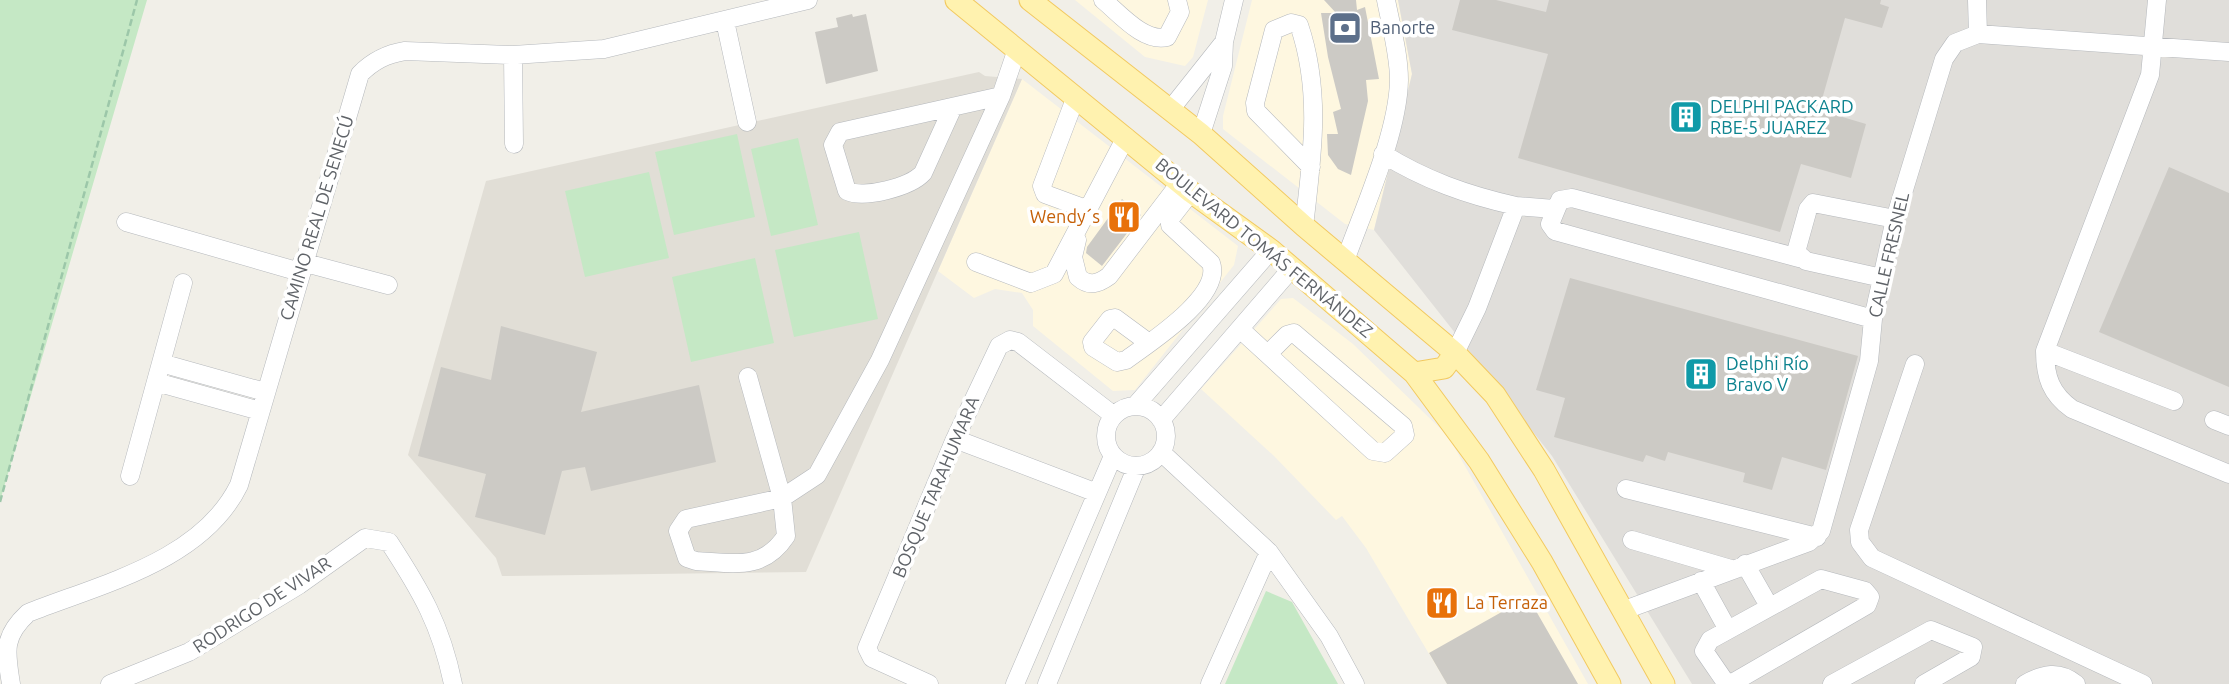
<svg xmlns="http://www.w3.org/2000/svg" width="2229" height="684" font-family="Ubuntu,sans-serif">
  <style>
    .commercial { fill: #fef7e0 }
    .industrial { fill: #e0deda }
    .education { fill: #e1ded6 }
    .green { fill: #c5e8c5 }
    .building { fill: #cccac5 }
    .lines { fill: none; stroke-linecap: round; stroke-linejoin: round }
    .minor-casing { stroke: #b5b8bc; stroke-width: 19 }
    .major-casing { stroke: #f2c960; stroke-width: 23 }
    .path { stroke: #9cc7a9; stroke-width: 2.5; stroke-dasharray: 7 3.5; stroke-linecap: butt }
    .minor { stroke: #fff; stroke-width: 18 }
    .major { stroke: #fff2af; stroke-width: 21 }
    .labels { text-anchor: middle; stroke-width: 7; stroke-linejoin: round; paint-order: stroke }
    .service-label { font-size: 18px; fill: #4e5e75; stroke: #fff; text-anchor: start }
    .culture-label { font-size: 18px; fill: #0d838f; stroke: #fff; text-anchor: start }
    .food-label { font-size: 18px; fill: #c56008; stroke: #fff; text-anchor: end }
    .street-label { font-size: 18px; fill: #5f6368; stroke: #fff }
  </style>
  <rect width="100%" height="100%" fill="#f1efe8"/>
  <path class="commercial" d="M1075,0H1208L1193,57L1185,66L1145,57Z
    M1252,0H1398L1412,74L1374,230L1345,224L1223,129V116Z
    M1022,79L1238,246L1234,265L1135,390L1113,391L1033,326V310L1022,293L995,289L974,298L938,271Z
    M1293,298L1353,344L1448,436L1588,684H1447L1366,548L1342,516L1336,520L1274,456L1201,389L1281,299Z"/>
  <path class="industrial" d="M1398,0H2229V684H1692L1552,456L1374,230L1412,74Z"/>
  <path class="education" d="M979,72L985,76L1022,79L806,572L502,576L496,558L408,455L486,181Z"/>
  <path class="green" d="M0,0H147L0,501Z
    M737,134L755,217L674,235L655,152Z
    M798,138L818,225L771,236L751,149Z
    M649,172L669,258L585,277L565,191Z
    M859,232L878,319L794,337L775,250Z
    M755,258L774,343L691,362L672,277Z
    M1266,591L1292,602L1338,684H1225Z"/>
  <path class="building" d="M1324,0H1356L1357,10L1365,7L1379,79L1366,80L1368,101L1351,175L1338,169L1328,155L1327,134H1338L1333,112L1341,109L1328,57L1321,13H1336Z
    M1460,0H1496L1546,12L1549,0H1881L1880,4L1889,7L1882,28L1845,18L1819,110L1866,124L1851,178L1801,164L1780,232L1518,158L1548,54L1452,30Z
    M852,14L853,17L866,14L878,71L826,84L815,32L838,27L836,18Z
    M2169,167L2229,193V387L2099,332Z
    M1122,199L1141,215L1102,266L1086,253L1087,247Z
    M1570,278L1858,356L1826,470L1782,457L1772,490L1743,482L1745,473L1668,452L1665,461L1646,455L1643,462L1554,437L1565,398L1536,390Z
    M501,326L597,352L581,412L699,385L716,462L591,491L585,467L562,471L545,535L475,517L486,474L418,456L441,367L491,380Z
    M1528,597L1578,684H1447L1429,653Z"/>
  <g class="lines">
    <defs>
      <path id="minor" d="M1103,0C1119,13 1144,43 1167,37L1180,12L1177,0
        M1977,0L1978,34
        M2157,0L2150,75L2045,351C2045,377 2051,394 2072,409L2229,474
        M725,21L747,122
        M513,55L514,144
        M1075,99L1042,186L1045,194L1086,209
        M953,107L923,173C910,187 864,199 847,191L833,145L840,132L1001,96
        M1170,110L1224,42
        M1201,134L1223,66L1224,42L1234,0
        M1383,154C1425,180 1467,195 1516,206L1477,308L1455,353
        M1516,206L1554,209
        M126,222L300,272
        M1304,226C1312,158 1322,92 1299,25L1291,23L1274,30L1255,103L1256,111L1311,167
        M1077,240L1073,257L1078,277C1089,287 1098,284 1109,276L1180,183
        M1799,258L1572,198L1560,200L1550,224L1555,231L1873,319
        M1345,261C1363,210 1398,134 1399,80C1399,54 1391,26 1386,0
        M302,262L388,285
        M976,262L1031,283L1054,274L1126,137
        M1882,278L1806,261L1796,252L1808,209L1813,203L1895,219
        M1240,329L1373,451L1385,453L1405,435L1403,426L1294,333L1287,335L1268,354
        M1149,343L1115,318L1110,319L1092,342L1093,347L1117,362L1126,360C1149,343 1223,296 1211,263L1170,225V219L1191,192
        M2045,351L2174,401
        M161,363L265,392
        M1915,364L1859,530L1860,542L1872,558L2143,684
        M748,377L782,498L786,536C763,571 734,563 696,561L687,558L678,531L686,519L782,498L817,475L880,360L1001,96L1016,52
        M156,382L260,411
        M1135,406L1271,250
        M1106 436a30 30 0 1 1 60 0a30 30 0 1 1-60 0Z
        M1161,420L1292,268
        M2214,420L2229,426
        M955,439L1097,493
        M1161,452L1269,552L1329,636L1355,684
        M130,476L183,283
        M1626,489L1817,537
        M1632,540L1731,569
        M1745,564L1769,606
        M1821,579L1865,591L1870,597L1867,605L1734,682L1726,683L1704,651L1710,640Z
        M1701,581L1728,630
        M1622,611L1809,542L1821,531L1869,361L1873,319L1895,219L1944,59L1955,43L1978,34L2229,52
        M11,684C6,652 2,637 28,613C101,584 202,561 239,485L360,74C373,61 386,54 405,51L513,55L604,49L808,0
        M110,684L189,652L299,585L365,538L389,542C421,591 441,625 453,684
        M929,684L872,658L867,648L955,439L999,346L1010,340L1018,342L1113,415
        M1015,684L1113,456
        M1047,684L1137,466
        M1210,684L1269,552
        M1832,684L1931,630L1973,647L1971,657L1924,684
        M2025,684C2043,674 2059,670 2076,684"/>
      <path id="major" d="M956,0L1191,192L1271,250L1414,373L1479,461L1542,562L1610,684
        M1030,0L1201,134L1304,226L1455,353L1495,395L1544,470L1664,684
        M1414,373L1444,368L1455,353"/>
    </defs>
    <use href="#minor" class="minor-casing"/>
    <use href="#major" class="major-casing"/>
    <path class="path" d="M0,502L137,0"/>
    <use href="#minor" class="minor"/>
    <use href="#major" class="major"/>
  </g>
  <defs>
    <symbol id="bank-square" viewBox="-11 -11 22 22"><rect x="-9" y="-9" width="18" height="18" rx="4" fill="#5c6f8a" stroke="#fff"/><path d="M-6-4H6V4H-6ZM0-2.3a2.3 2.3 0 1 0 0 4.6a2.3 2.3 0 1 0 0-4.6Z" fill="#fff"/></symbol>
    <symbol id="building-square" viewBox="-11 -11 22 22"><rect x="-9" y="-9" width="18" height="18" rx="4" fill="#0f9aa8" stroke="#fff"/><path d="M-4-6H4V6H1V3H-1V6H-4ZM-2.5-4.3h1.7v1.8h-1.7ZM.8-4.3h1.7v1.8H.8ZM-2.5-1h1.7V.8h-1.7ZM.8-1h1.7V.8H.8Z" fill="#fff"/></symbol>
    <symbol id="restaurant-square" viewBox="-11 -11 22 22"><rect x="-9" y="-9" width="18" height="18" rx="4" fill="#e8710a" stroke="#fff"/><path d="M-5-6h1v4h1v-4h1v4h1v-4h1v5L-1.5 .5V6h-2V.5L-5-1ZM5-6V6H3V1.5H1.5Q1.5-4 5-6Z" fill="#fff"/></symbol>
  </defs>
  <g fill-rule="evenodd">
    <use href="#bank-square" x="1326" y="9" width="38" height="38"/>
    <use href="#building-square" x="1667" y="98" width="38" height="38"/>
    <use href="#restaurant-square" x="1105" y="198" width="38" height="38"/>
    <use href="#building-square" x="1682" y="355" width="38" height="38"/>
    <use href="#restaurant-square" x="1423" y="584" width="38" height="38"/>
  </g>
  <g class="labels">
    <g class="service-label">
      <text x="1370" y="34">Banorte</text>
    </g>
    <g class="culture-label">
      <text x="1710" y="113">DELPHI PACKARD<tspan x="1710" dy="21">RBE-5 JUAREZ</tspan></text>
      <text x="1726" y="370">Delphi Río<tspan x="1726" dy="21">Bravo V</tspan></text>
    </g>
    <g class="food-label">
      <text x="1100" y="223">Wendy´s</text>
      <text x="1466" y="609" text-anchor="start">La Terraza</text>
    </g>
    <g class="street-label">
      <text transform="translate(317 218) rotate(-73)" y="6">CAMINO REAL DE SENECÚ</text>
      <text transform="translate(1264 248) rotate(39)" y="6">BOULEVARD TOMÁS FERNÁNDEZ</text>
      <text transform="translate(1889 255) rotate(-77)" y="6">CALLE FRESNEL</text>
      <text transform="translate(936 487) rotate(-67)" y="6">BOSQUE TARAHUMARA</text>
      <text transform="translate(262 605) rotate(-33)" y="6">RODRIGO DE VIVAR</text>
    </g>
  </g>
</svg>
